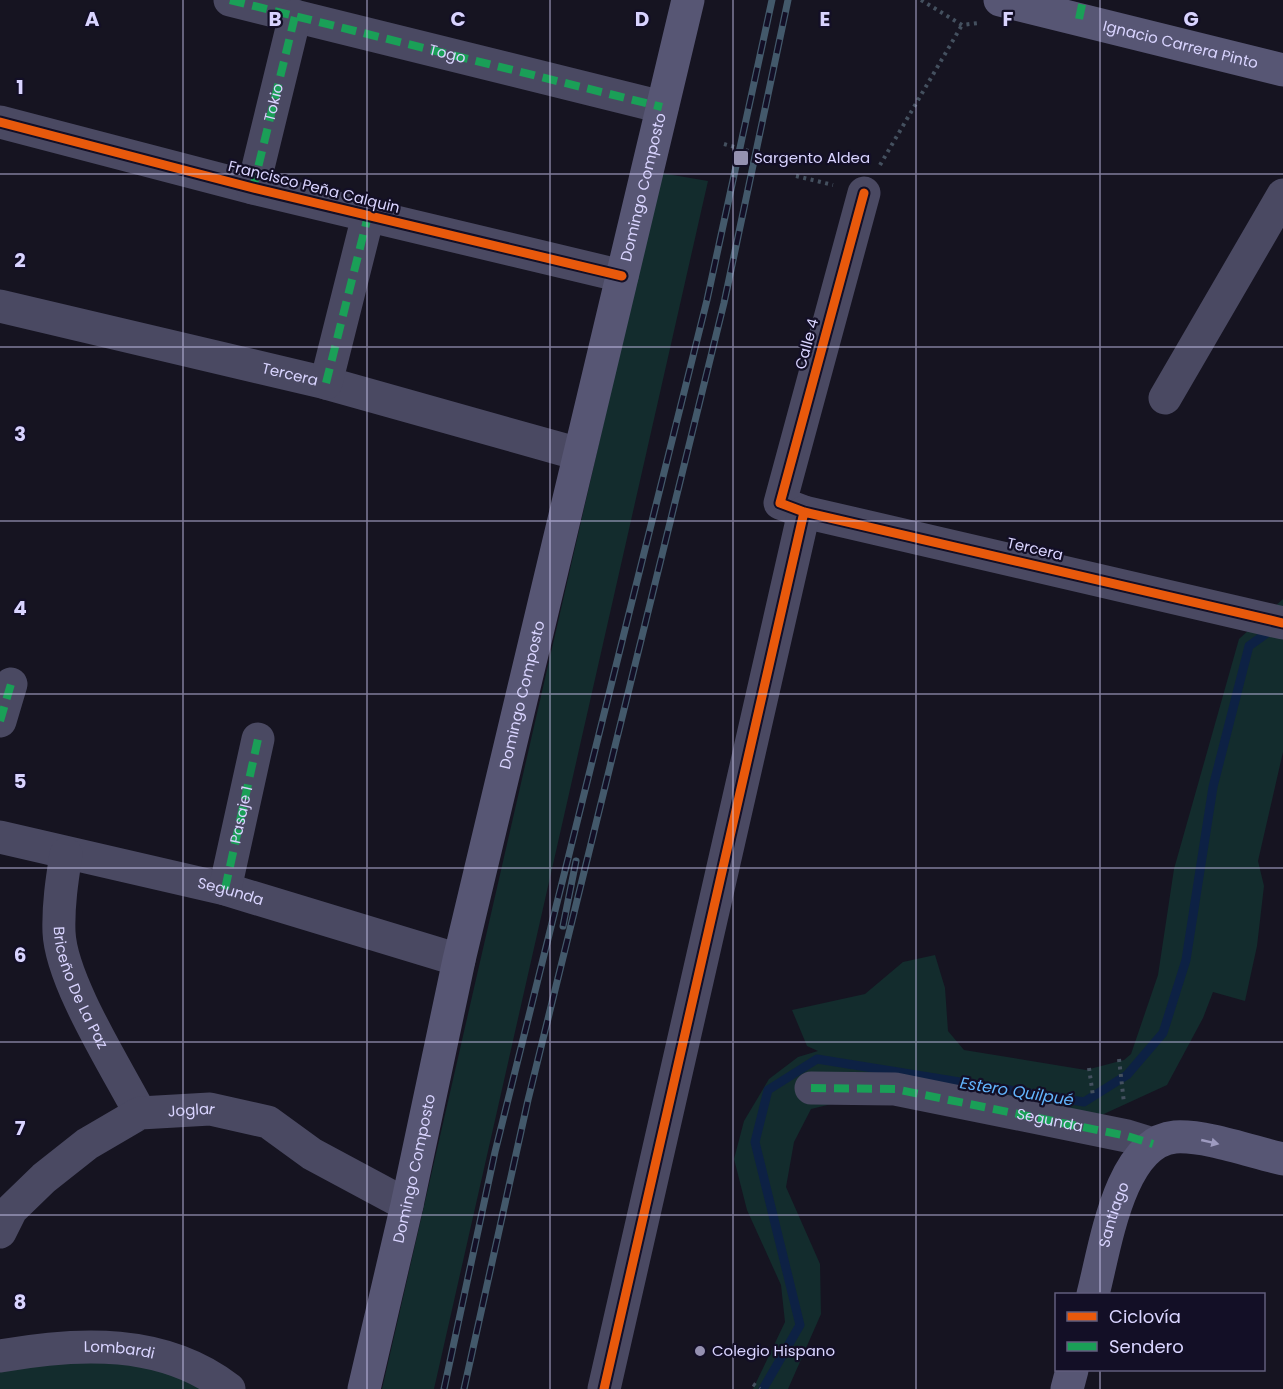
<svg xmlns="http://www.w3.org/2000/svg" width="1283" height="1389" font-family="Poppins,sans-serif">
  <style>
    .green { fill: #132c2d }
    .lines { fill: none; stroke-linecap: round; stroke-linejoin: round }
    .stream { stroke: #0d2144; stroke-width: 9 }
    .path { stroke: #44505f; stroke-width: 4; stroke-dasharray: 3 4.5; stroke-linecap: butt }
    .street { stroke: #4a4962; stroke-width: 33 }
    .secondary { stroke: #575674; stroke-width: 33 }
    .rail-casing { stroke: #43596b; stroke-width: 7 }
    .rail { stroke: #130f26; stroke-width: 4.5; stroke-dasharray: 14; stroke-linecap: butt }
    .quiet { stroke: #1a9f57; stroke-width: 8; stroke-dasharray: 15 8; stroke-linecap: butt }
    .cycleway-casing { stroke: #130f26; stroke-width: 13 }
    .cycleway { stroke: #e8590c; stroke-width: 9 }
    .oneway { fill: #9e9bc0 }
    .grid { fill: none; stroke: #d9d4ff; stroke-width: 1.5; stroke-opacity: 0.55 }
    .poi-dot { fill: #9591b1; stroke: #130f26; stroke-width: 2 }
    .labels { text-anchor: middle; stroke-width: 4.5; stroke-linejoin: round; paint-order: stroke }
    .street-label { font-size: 15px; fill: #d9d4ff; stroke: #130f26 }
    .poi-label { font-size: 15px; fill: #d9d4ff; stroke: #130f26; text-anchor: start }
    .water-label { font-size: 16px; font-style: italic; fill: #62b6ff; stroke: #130f26 }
    .grid-label { font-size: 20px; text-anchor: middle; font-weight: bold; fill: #d9d4ff; stroke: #130f26; stroke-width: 4.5; stroke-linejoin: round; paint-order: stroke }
  </style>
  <rect width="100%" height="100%" fill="#161421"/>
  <path class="green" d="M661,173L708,181L434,1389H382Z
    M1283,599V752L1258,861L1264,886L1257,946L1245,1001L1213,992L1203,1018L1167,1085L1082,1124L881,1092L811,1109L794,1142L786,1187L820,1264L821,1314L788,1389H753L785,1322L781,1285L747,1210L734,1159L744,1121L769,1079L798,1057L818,1051L807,1046L792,1010L865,994L903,962L935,955L945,988L948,1031L964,1050L1086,1070L1124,1060L1131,1054L1158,975L1174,869L1239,639Z
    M56,1357C96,1361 171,1362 201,1389H0V1370Z"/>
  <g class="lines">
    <path class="stream" d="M763,1389L800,1325L755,1142L768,1090L817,1059L1084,1102L1127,1075L1163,1033L1186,960L1213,787L1249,646L1274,628"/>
    <path class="path" d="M921,0L962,25L978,23
      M724,144L770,157
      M880,165L962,25
      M796,176L833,185
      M1119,1059L1124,1103
      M1089,1068L1093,1096
      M753,1384L760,1389"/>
    <g class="street">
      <path d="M230,0L662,107"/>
      <path d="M0,122L253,188L622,276"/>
      <path d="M253,188L295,16"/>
      <path d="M864,193L780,503L804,512L1283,623"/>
      <path id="s1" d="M0,306L326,383L579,454"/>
      <path d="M326,383L368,216"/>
      <path d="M1165,398L1283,195"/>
      <path d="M0,721L11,684"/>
      <path id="s2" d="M0,837L225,889L459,960"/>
      <path id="s3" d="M66,854C62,880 58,906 59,932C61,981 116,1067 140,1113"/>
      <path id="s4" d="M225,889L258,739"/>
      <path d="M811,1088L895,1089L1127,1136L1153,1144"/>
      <path id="s5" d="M0,1232L11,1210L44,1178L87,1144L140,1113L210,1109L268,1122L312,1154L407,1205"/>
      <path id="s6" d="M0,1356C78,1342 163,1338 229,1389"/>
      <path d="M604,1389L804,512"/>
    </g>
    <g class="secondary">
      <path id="s7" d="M1000,0L1283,70"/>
      <path id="s8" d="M1093,1294C1105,1249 1119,1142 1175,1137C1206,1135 1252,1152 1283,1159"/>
      <path id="s9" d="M364,1389L407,1205L459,960L688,0"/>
      <path d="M1067,1389L1072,1370"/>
    </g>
    <defs>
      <path id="rail" d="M563,926L576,861
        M444,1389L495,1152L707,300L772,0
        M464,1389L528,1100L724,303L788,0"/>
    </defs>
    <use href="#rail" class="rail-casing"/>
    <use href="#rail" class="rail"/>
    <g class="quiet">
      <path id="s10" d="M230,0L662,107"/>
      <path d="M1079,19L1083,0"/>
      <path id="s11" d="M253,188L295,16"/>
      <path d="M326,383L368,216"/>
      <path d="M0,721L11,684"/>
      <path d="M225,889L258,739"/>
      <path id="s12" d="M811,1088L895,1089L1127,1136L1153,1144"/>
    </g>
    <defs>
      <path id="cycleway" d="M0,122L253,188L622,276
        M864,193L780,503L804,512L1283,623
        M604,1389L804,512"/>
    </defs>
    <use href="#cycleway" class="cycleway-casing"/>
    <use href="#cycleway" class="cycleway"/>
  </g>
  <defs><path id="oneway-solid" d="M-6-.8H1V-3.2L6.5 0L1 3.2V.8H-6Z" transform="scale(1.5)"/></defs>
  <use class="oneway" href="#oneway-solid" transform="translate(1210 1142) rotate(13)"/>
  <path class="grid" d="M183,0V1389M367,0V1389M550,0V1389M733,0V1389M916,0V1389M1100,0V1294M0,174H1283M0,347H1283M0,521H1283M0,694H1283M0,868H1283M0,1042H1283M0,1215H1283M1100,1370V1389"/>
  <g class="poi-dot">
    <rect x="733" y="150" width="16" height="16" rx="3"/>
    <circle cx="700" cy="1351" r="6"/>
  </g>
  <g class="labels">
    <g class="street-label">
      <text dy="5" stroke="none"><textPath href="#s7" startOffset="186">Ignacio Carrera Pinto</textPath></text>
      <text dy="5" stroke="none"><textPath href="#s10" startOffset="224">Togo</textPath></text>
      <text dy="5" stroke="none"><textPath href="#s11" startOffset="88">Tokio</textPath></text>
      <text dy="5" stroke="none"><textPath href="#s9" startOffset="1234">Domingo Composto</textPath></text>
      <text transform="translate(314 187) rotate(14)" y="5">Francisco Peña Calquin</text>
      <text transform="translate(807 344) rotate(-75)" y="5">Calle 4</text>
      <text dy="5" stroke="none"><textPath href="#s1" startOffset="298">Tercera</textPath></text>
      <text transform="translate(1035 549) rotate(13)" y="5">Tercera</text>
      <text dy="5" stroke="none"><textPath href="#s9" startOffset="712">Domingo Composto</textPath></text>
      <text dy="5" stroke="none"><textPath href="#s4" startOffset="76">Pasaje 1</textPath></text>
      <text dy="5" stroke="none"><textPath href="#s2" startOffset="237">Segunda</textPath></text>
      <text dy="5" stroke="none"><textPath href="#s3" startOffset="138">Briceño De La Paz</textPath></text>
      <text dy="5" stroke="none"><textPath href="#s5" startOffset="238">Joglar</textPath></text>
      <text dy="5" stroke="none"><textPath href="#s12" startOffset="242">Segunda</textPath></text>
      <text dy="5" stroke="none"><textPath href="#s9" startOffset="226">Domingo Composto</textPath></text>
      <text dy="5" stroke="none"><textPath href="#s8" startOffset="82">Santiago</textPath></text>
      <text dy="5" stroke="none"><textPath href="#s6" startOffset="120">Lombardi</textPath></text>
    </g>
    <g class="poi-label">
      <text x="754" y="163">Sargento Aldea</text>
      <text x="712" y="1356">Colegio Hispano</text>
    </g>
    <g class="water-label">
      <text transform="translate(1017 1091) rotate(9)" y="6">Estero Quilpué</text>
    </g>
  </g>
  <g class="grid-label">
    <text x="92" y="26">A</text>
    <text x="275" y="26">B</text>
    <text x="458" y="26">C</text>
    <text x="642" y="26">D</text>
    <text x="825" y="26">E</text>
    <text x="1008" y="26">F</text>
    <text x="1191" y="26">G</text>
    <text x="20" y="94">1</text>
    <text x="20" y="267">2</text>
    <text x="20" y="441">3</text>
    <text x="20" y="615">4</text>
    <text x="20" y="788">5</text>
    <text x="20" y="962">6</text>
    <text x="20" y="1135">7</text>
    <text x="20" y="1309">8</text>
  </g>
  <rect x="1055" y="1293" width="210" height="78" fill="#130f26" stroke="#625e7d" stroke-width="1.5"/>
  <rect x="1067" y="1312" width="30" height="9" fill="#e8590c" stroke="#625e7d" stroke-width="1.5"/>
  <text x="1109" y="1323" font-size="18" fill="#d9d4ff">Ciclovía</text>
  <rect x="1067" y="1342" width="30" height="9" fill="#1a9f57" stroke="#625e7d" stroke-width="1.5"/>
  <text x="1109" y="1353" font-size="18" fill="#d9d4ff">Sendero</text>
</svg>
